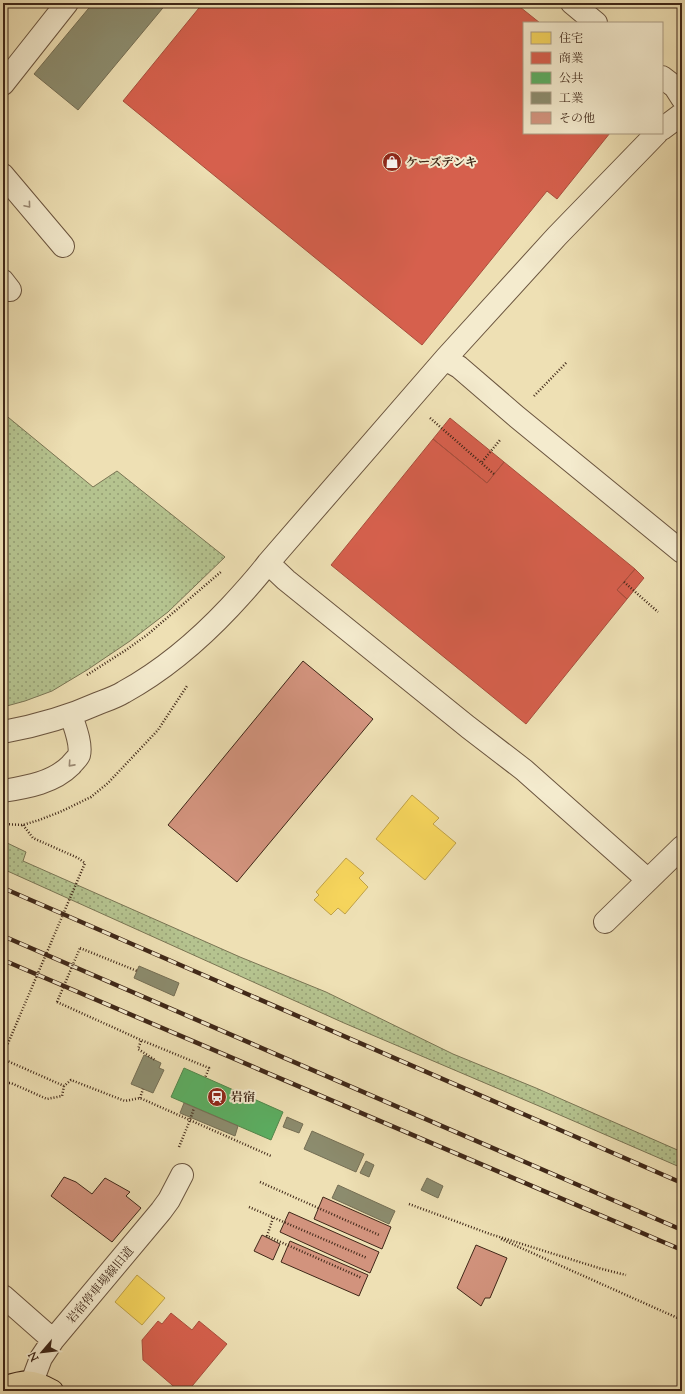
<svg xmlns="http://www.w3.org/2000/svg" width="685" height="1394" font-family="'Sorts Mill Goudy','Noto Serif JP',serif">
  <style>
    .green { fill: url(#green-dots); stroke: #7a7554 }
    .homes { fill: #f6d55c; stroke: #bfa148 }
    .shops { fill: #d6604d; stroke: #a94f3d }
    .public { fill: #5aae61; stroke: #52864b }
    .industry { fill: #8c8c6e; stroke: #756e54 }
    .building { fill: #d2937d; stroke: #3f2718 }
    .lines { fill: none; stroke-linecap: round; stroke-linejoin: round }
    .minor-casing { stroke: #6b553f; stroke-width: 24 }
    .major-casing { stroke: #3f2718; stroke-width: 24 }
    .path { stroke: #3f2718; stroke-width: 2.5; stroke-dasharray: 1 2; stroke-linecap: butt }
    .minor { stroke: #f4ebce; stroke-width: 22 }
    .major { stroke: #eee0b4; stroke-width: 22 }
    .rail-casing { stroke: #3f2718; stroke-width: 4.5 }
    .rail { stroke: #f4ebce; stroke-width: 3; stroke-dasharray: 9; stroke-linecap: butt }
    .path-bridge { stroke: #3f2718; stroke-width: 2.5; stroke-dasharray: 1 2; stroke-linecap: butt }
    .oneway { stroke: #9a8973 }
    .labels { text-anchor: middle; stroke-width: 4; stroke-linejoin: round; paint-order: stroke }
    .poi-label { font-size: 12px; font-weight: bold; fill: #3f2718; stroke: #f4ebce; text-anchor: start }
    .street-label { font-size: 12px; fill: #3f2718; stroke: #f4ebce }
  </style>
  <defs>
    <pattern id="green-dots" width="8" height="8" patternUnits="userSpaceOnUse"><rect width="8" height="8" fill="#b5c38f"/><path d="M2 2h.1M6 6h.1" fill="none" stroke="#959e74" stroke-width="1.8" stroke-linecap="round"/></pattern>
  </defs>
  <rect width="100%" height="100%" fill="#eee0b4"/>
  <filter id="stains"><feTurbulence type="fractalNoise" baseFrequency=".005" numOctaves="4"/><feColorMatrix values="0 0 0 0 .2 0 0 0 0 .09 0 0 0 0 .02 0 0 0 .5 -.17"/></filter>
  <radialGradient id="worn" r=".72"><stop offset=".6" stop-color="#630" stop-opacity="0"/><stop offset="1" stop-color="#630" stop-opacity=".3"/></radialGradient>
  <path class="green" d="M3,413L93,487L117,471L225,557L168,612L130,641L87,670L52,691L25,701L3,707Z
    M3,841L26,852L23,861L240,957L326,992L453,1054L536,1088L682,1152V1168L553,1112L344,1023L3,869Z"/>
  <path class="homes" d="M412,795L439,818L433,824L456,843L425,880L376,839Z
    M346,858L364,873L359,878L368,887L345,914L338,908L331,915L314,900L319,895L316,892Z
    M137,1275L165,1298L142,1325L115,1302Z"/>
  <path class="shops" d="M203,3H515L540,23H524V133H610L557,199L547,191L422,345L123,101Z
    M450,418L504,462L487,483L433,439Z
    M433,439L487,483L504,462L635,569L617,590L627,599L526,724L331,565Z
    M635,569L644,578L627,599L617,590Z
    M171,1313L192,1330L199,1321L227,1344L188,1391H179L143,1360L142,1340L158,1321L162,1324Z"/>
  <path class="public" d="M184,1068L283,1112L271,1140L171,1097Z"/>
  <path class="industry" d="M93,3H167L78,110L34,74Z
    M139,966L179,983L174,996L134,978Z
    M144,1055L161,1063L159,1068L164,1070L153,1093L131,1084Z
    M184,1103L238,1126L235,1136L180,1113Z
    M287,1117L303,1124L299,1133L283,1127Z
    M312,1131L364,1154L356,1172L304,1149Z
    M366,1161L374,1165L369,1177L360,1173Z
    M427,1178L443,1186L438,1198L421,1190Z
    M338,1185L395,1211L389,1224L332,1198Z"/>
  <path class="building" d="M303,661L373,719L237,882L168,825Z
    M64,1177L76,1182L92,1194L105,1178L130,1192L126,1196L141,1208L112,1242L51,1196Z
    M323,1197L391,1227L382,1249L314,1219Z
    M289,1212L379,1252L370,1273L280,1232Z
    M262,1235L280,1244L273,1260L254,1251Z
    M290,1241L368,1275L359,1296L281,1262Z
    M476,1245L507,1258L490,1298H485L481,1306L457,1288Z"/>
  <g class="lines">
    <defs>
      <path id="minor" d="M572,3L596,23
        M662,77L675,87L682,98
        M3,84L67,3
        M662,129L682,114
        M3,175L63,246
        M3,281L10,290
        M445,359L459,367L517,417L682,552
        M268,563L286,580L468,727L524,770L648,880
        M3,732C36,726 68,717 99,703C107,700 116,697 124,692C164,670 199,640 230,607C243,593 256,579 268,563L445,359L557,236L657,133
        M3,791C27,787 53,783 71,765C73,762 78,758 79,755C82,744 74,725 71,715
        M605,922L682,847
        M3,1296L53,1340
        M32,1382L41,1358L53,1340L161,1211L169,1200L182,1175"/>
      <path id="major" d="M3,1388C24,1381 32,1379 52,1391"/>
    </defs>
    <use href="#minor" class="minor-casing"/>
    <use href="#major" class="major-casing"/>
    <path class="path" d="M534,396L567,362
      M430,418L494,474
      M482,462L500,440
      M624,582L658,612
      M87,675L126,650L147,635L222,571
      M3,824L23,825L39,820L60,812L91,797L108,783L158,730L187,686
      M23,825L33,838L78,858
      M80,948L137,971
      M57,1002L141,1040L209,1068L205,1078
      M3,1033L5,1034
      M141,1041L138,1049L155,1060
      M3,1059L64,1086L71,1080L125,1101L140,1098L271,1156
      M3,1083H11L47,1099L62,1096L64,1086
      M140,1098L143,1089
      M179,1147L190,1120L194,1108
      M260,1182L379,1235
      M409,1204L490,1234L602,1269L626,1275
      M249,1207L367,1258
      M273,1218L267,1236L362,1278
      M501,1239L682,1320"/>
    <use href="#minor" class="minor"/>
    <use href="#major" class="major"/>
    <defs>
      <path id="rail" d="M3,888L682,1183
        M3,936L682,1230
        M3,960L682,1250"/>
    </defs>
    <use href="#rail" class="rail-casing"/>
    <use href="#rail" class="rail"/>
    <path class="path-bridge" d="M57,1002L80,948
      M3,1055L85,863L78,858"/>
  </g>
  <defs><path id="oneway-chevron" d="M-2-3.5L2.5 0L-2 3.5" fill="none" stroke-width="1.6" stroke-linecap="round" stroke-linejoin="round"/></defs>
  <g class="oneway">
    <use href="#oneway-chevron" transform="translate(28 205) rotate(50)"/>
    <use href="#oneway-chevron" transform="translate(71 764) rotate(132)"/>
  </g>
  <defs>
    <symbol id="shop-disc" viewBox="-11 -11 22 22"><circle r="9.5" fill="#8f2418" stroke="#f4ebce"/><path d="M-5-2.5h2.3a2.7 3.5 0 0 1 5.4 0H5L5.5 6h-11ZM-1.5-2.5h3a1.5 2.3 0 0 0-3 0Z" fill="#fff"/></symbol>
    <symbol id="station-disc" viewBox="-11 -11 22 22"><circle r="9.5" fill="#8f2418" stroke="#f4ebce"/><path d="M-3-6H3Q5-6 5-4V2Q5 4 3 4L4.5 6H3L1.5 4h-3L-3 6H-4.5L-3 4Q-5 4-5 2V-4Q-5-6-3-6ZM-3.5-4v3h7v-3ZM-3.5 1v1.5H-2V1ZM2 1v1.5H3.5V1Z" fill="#fff"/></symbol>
  </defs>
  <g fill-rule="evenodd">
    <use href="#shop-disc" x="381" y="151" width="22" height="22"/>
    <use href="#station-disc" x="206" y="1086" width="22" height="22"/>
  </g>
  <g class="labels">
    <g class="poi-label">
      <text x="406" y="166">ケーズデンキ</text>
      <text x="231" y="1101">岩宿</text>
    </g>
    <g class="street-label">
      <text transform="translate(100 1285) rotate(-50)" y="4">岩宿停車場線旧道</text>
    </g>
  </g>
  <rect width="685" height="1394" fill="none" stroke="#eee0b4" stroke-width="16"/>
  <rect x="4" y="4" width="677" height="1386" fill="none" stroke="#3f2718" stroke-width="2"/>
  <rect x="8" y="8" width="669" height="1378" fill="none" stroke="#3f2718"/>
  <rect x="523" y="22" width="140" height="112" fill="#f4ebce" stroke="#ac9d85"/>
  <rect x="531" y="32" width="20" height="12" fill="#f6d55c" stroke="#ac9d85"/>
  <text x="559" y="42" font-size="12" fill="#3f2718">住宅</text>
  <rect x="531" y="52" width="20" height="12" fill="#d6604d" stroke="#ac9d85"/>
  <text x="559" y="62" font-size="12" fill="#3f2718">商業</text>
  <rect x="531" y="72" width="20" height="12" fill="#5aae61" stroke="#ac9d85"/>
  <text x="559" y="82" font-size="12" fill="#3f2718">公共</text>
  <rect x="531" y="92" width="20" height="12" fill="#8c8c6e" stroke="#ac9d85"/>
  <text x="559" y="102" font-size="12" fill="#3f2718">工業</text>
  <rect x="531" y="112" width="20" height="12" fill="#d2937d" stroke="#ac9d85"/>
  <text x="559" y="122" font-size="12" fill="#3f2718">その他</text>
  <g transform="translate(42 1352) rotate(242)" stroke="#f4ebce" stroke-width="3" paint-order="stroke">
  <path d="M0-3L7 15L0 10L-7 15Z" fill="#3f2718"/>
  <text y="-6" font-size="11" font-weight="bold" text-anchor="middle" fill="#3f2718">N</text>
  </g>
  <rect width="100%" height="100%" filter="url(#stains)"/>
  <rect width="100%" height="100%" fill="url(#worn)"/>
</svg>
